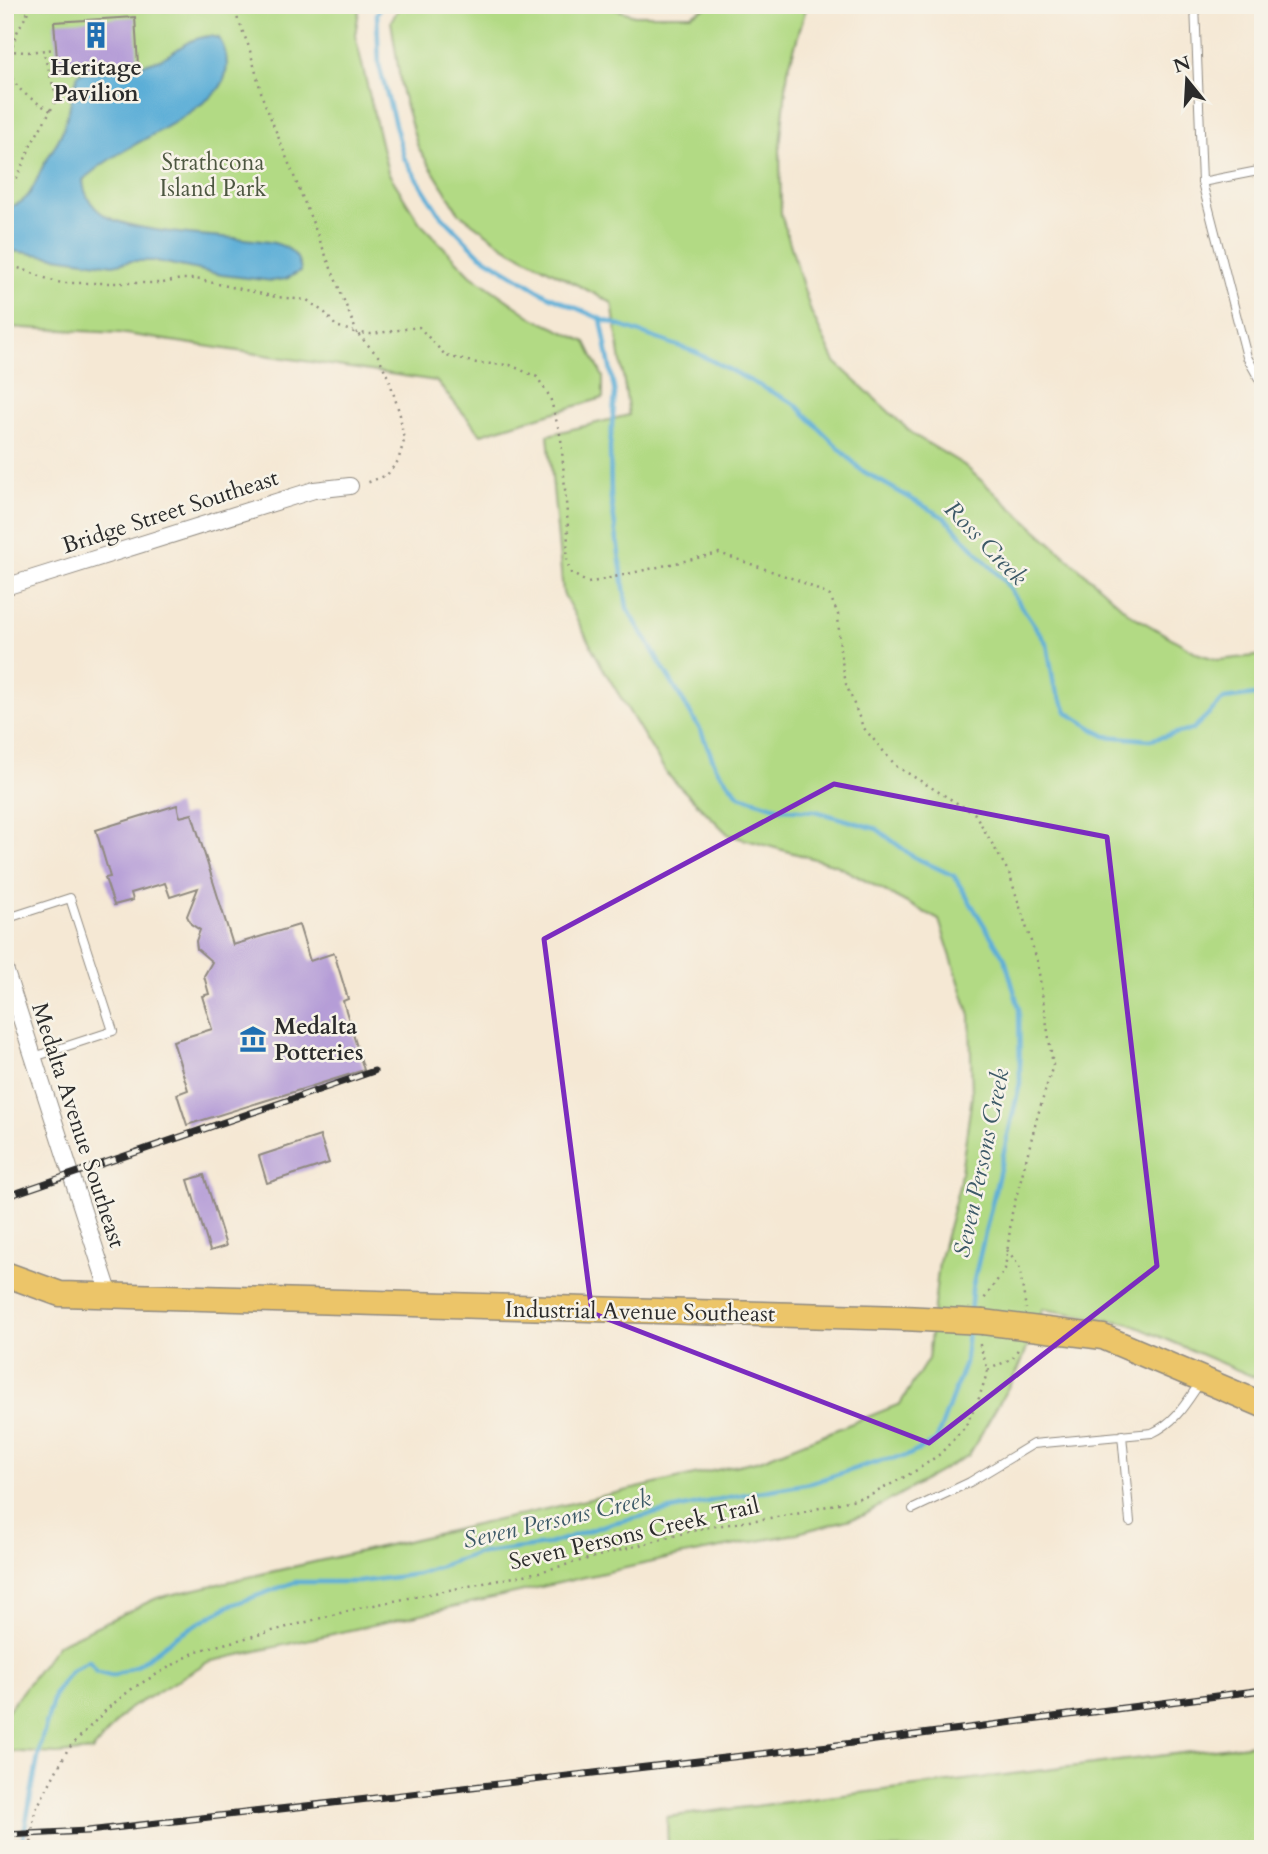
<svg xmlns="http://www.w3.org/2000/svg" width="1268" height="1854" font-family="Cardo,serif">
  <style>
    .green { fill: #b2da84; stroke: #6e8258; stroke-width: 2 }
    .water { fill: #5caed7; stroke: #446c81; stroke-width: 2 }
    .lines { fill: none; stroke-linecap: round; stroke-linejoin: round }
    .stream { stroke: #5caed7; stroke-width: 4.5 }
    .building { fill: #b59dd7 }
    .lane-casing { stroke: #908a80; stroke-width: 10 }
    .street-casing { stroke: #908a80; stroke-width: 18 }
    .primary-casing { stroke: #908a80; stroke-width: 27 }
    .path { stroke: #908a80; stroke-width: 2.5; stroke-dasharray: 2 5; stroke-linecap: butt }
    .lane { stroke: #fff; stroke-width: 8 }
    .street { stroke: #fff; stroke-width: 16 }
    .primary { stroke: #ecc569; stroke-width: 24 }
    .rail-casing { stroke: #2b2b2b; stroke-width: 7 }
    .rail { stroke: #f7f3e8; stroke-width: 4.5; stroke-dasharray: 13; stroke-linecap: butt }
    .primary-bridge-casing { stroke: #908a80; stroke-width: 27; stroke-linecap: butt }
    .primary-bridge { stroke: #ecc569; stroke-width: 24 }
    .marked { fill: none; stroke: #7b2cbf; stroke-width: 5; stroke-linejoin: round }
    .labels { text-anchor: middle; stroke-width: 5; stroke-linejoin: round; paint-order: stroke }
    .poi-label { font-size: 23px; font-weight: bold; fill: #2b2b2b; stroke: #f7f3e8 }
    .park-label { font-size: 23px; fill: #4d5741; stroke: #f7f3e8 }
    .street-label { font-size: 23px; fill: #2b2b2b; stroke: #f7f3e8 }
    .water-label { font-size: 24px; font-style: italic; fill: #3c5967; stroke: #f7f3e8 }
  </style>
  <rect width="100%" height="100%" fill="#f7f3e8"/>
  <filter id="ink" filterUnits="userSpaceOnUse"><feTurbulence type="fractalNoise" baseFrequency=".0143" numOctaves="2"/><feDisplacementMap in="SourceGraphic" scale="14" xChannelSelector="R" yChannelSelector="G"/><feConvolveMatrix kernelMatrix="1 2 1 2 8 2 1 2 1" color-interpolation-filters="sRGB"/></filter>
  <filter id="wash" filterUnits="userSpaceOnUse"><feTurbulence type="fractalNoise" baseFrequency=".00686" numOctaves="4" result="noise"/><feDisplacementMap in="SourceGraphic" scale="28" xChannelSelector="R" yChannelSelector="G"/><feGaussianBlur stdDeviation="1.57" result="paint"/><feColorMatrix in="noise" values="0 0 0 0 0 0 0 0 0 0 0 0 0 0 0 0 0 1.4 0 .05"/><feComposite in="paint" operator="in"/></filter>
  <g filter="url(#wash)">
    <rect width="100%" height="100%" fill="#f5e8d4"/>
    <path class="green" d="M5,5H360L355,35L388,172L420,223L471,275L533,318L586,342L603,377V398L481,434L436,381L119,333L5,327Z
      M401,5H603L634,15H691L710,5H807L788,70L780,147L781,214L811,312L835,362L914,435L964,465L1130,614L1199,654L1219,660L1263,655V1381L1128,1323L1043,1309L1018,1370L969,1455L862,1516L790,1535L679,1556L208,1662L127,1710L92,1751L57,1754L5,1751V1714L58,1644L157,1598L760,1460L900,1404L928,1359L939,1262L959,1186L972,1096L970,1016L939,920L836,865L729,835L667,774L601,665L563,593L548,435L629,415L612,303L505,247L459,213L418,147L402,93L391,21Z
      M1263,1743V1849H668L667,1817Z"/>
    <path class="water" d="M210,36L219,38C229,54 230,73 219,89C213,97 201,104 193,110C158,136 115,150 83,180C84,197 95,211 110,218C142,233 208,235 245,239C260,241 280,241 292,252C298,257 300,263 301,271L286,279L272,281L222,275L156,261H132L113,265L5,250V207C30,206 34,184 43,166C49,155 57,144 62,132C69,113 72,94 78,74L82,72C108,69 135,69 160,59C180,51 184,39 210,36Z"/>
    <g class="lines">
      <path class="stream" d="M381,5L377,14L379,65L404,158L438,212L479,254L545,294L601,319L695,352L795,404L861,470L945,518L1005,582L1047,644L1054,685L1068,713L1105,736L1150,740L1193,729L1224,699L1263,694
        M601,319L615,394L610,446L611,499L627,608L701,731L717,769L739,795L783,809L815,811L877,829L912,856L954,876L1005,959L1019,1008L1020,1083L972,1289L970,1314
        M21,1849L41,1742L55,1693L70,1672L89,1661L97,1672L112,1676L137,1666L176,1636L229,1606L295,1582H359L418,1574L475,1554L546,1545L612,1523L730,1497L811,1483L882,1460L907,1456L936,1441L965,1363L968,1329"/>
    </g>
    <g id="blocks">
      <path class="building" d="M135,17L138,65L58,70L54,22Z
        M177,805L180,817L192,814L233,945L299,925L310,961L334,953L348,999L343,1001L364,1070L187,1125L177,1094L188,1090L173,1041L212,1029L202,996L209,994L204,976L212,962L197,949L196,941L200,930L191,924L187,916L198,888L170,897L165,883L131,893L133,900L114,905L105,878L110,877L96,830Z
        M320,1136L329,1163L267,1183L259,1156Z
        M204,1175L226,1246L210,1251L188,1180Z"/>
    </g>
  </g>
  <g filter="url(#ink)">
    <use href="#blocks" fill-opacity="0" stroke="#908a80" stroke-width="2"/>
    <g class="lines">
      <defs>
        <path id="lane" d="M1195,5L1202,182L1247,357L1263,386
          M1202,182L1263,170
          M5,919L70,898L113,1031L34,1057
          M1122,1435L1130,1522
          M913,1509L970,1482L1033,1444L1152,1433C1176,1422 1186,1403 1201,1381"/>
        <path id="street" d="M5,587L314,490L350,486
          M5,969L110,1295"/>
        <path id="primary" d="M5,1274L60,1294L903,1318
          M983,1322L1103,1337L1263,1405"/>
      </defs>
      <use href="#lane" class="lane-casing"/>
      <use href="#street" class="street-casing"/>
      <use href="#primary" class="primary-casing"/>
      <path class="path" d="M29,5C28,16 23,20 18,30C0,75 11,88 51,111
        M232,5L249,47L263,99L357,333L371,334L419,327L446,356L477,363L510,365L537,377L550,397L561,438L568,527L567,562L571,573L588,583L719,553L800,581L830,596L838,614L840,650L846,684L863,727L896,766L975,814L1009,873L1037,960L1053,1065L1037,1118L1012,1213L1005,1269L982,1302
        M7,51L28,52L55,49
        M5,186L16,180L32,143L57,99L43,51
        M5,265C26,268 42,279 62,283H163L181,279H196L276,297L307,300L325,313L336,326L357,333L379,357L390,382L400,415L404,441L398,461L387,475L364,484
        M1007,1250L1019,1265L1026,1309
        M988,1370L1013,1358L1020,1346
        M35,1849L31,1841L35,1811L68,1749L108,1708L133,1688L197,1651L359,1608L539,1572L703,1528L796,1514L871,1495L917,1470L940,1454L965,1427L979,1398L988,1370L979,1342"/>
      <use href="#lane" class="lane"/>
      <use href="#street" class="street"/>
      <use href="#primary" class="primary"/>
      <defs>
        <path id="rail" d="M5,1197L374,1071
          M5,1835L88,1831L829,1746L1263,1690"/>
      </defs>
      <use href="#rail" class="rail-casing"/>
      <use href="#rail" class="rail"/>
      <defs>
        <path id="primary-bridge" d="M903,1318L983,1322"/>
      </defs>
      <use href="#primary-bridge" class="primary-bridge-casing"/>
      <use href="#primary-bridge" class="primary-bridge"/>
    </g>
  </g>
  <path class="marked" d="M834,784L1107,837L1157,1266L929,1443L592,1313L544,939Z"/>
  <defs>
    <symbol id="building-bare" viewBox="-9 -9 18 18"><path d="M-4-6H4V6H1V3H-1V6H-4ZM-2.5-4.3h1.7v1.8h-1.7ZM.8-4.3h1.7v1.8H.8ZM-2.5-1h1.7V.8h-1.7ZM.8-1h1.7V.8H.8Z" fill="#1f6fb2" stroke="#f7f3e8" stroke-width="2.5" paint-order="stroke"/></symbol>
    <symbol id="museum-bare" viewBox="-9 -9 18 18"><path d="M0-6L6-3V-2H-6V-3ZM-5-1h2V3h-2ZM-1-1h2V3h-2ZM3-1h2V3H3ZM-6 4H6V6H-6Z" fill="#1f6fb2" stroke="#f7f3e8" stroke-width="2.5" paint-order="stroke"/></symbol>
  </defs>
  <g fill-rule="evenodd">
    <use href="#building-bare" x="77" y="16" width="38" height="38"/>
    <use href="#museum-bare" x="234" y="1020" width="38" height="38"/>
  </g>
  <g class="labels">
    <g class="poi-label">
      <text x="96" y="75">Heritage<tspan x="96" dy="26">Pavilion</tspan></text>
      <text x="274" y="1034" text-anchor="start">Medalta<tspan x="274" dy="26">Potteries</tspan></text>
    </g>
    <g class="park-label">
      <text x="213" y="170">Strathcona<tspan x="213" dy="26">Island Park</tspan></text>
    </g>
    <g class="street-label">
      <text transform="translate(170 511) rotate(-18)" y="8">Bridge Street Southeast</text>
      <text transform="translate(79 1125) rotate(72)" y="8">Medalta Avenue Southeast</text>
      <text transform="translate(640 1311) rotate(1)" y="8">Industrial Avenue Southeast</text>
      <text transform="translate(634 1533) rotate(-13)" y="8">Seven Persons Creek Trail</text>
    </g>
    <g class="water-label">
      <text transform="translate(986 543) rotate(46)" y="8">Ross Creek</text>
      <text transform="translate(981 1163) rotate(-78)" y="8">Seven Persons Creek</text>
      <text transform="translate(557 1519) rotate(-13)" y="8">Seven Persons Creek</text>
    </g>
  </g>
  <rect width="1268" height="1854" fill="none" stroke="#f7f3e8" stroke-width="28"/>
  <g transform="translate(1187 80) rotate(342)" stroke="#f7f3e8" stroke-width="5" paint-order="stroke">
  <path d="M0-5L12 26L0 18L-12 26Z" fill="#2b2b2b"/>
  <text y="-10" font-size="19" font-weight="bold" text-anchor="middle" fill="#2b2b2b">N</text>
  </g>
</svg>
